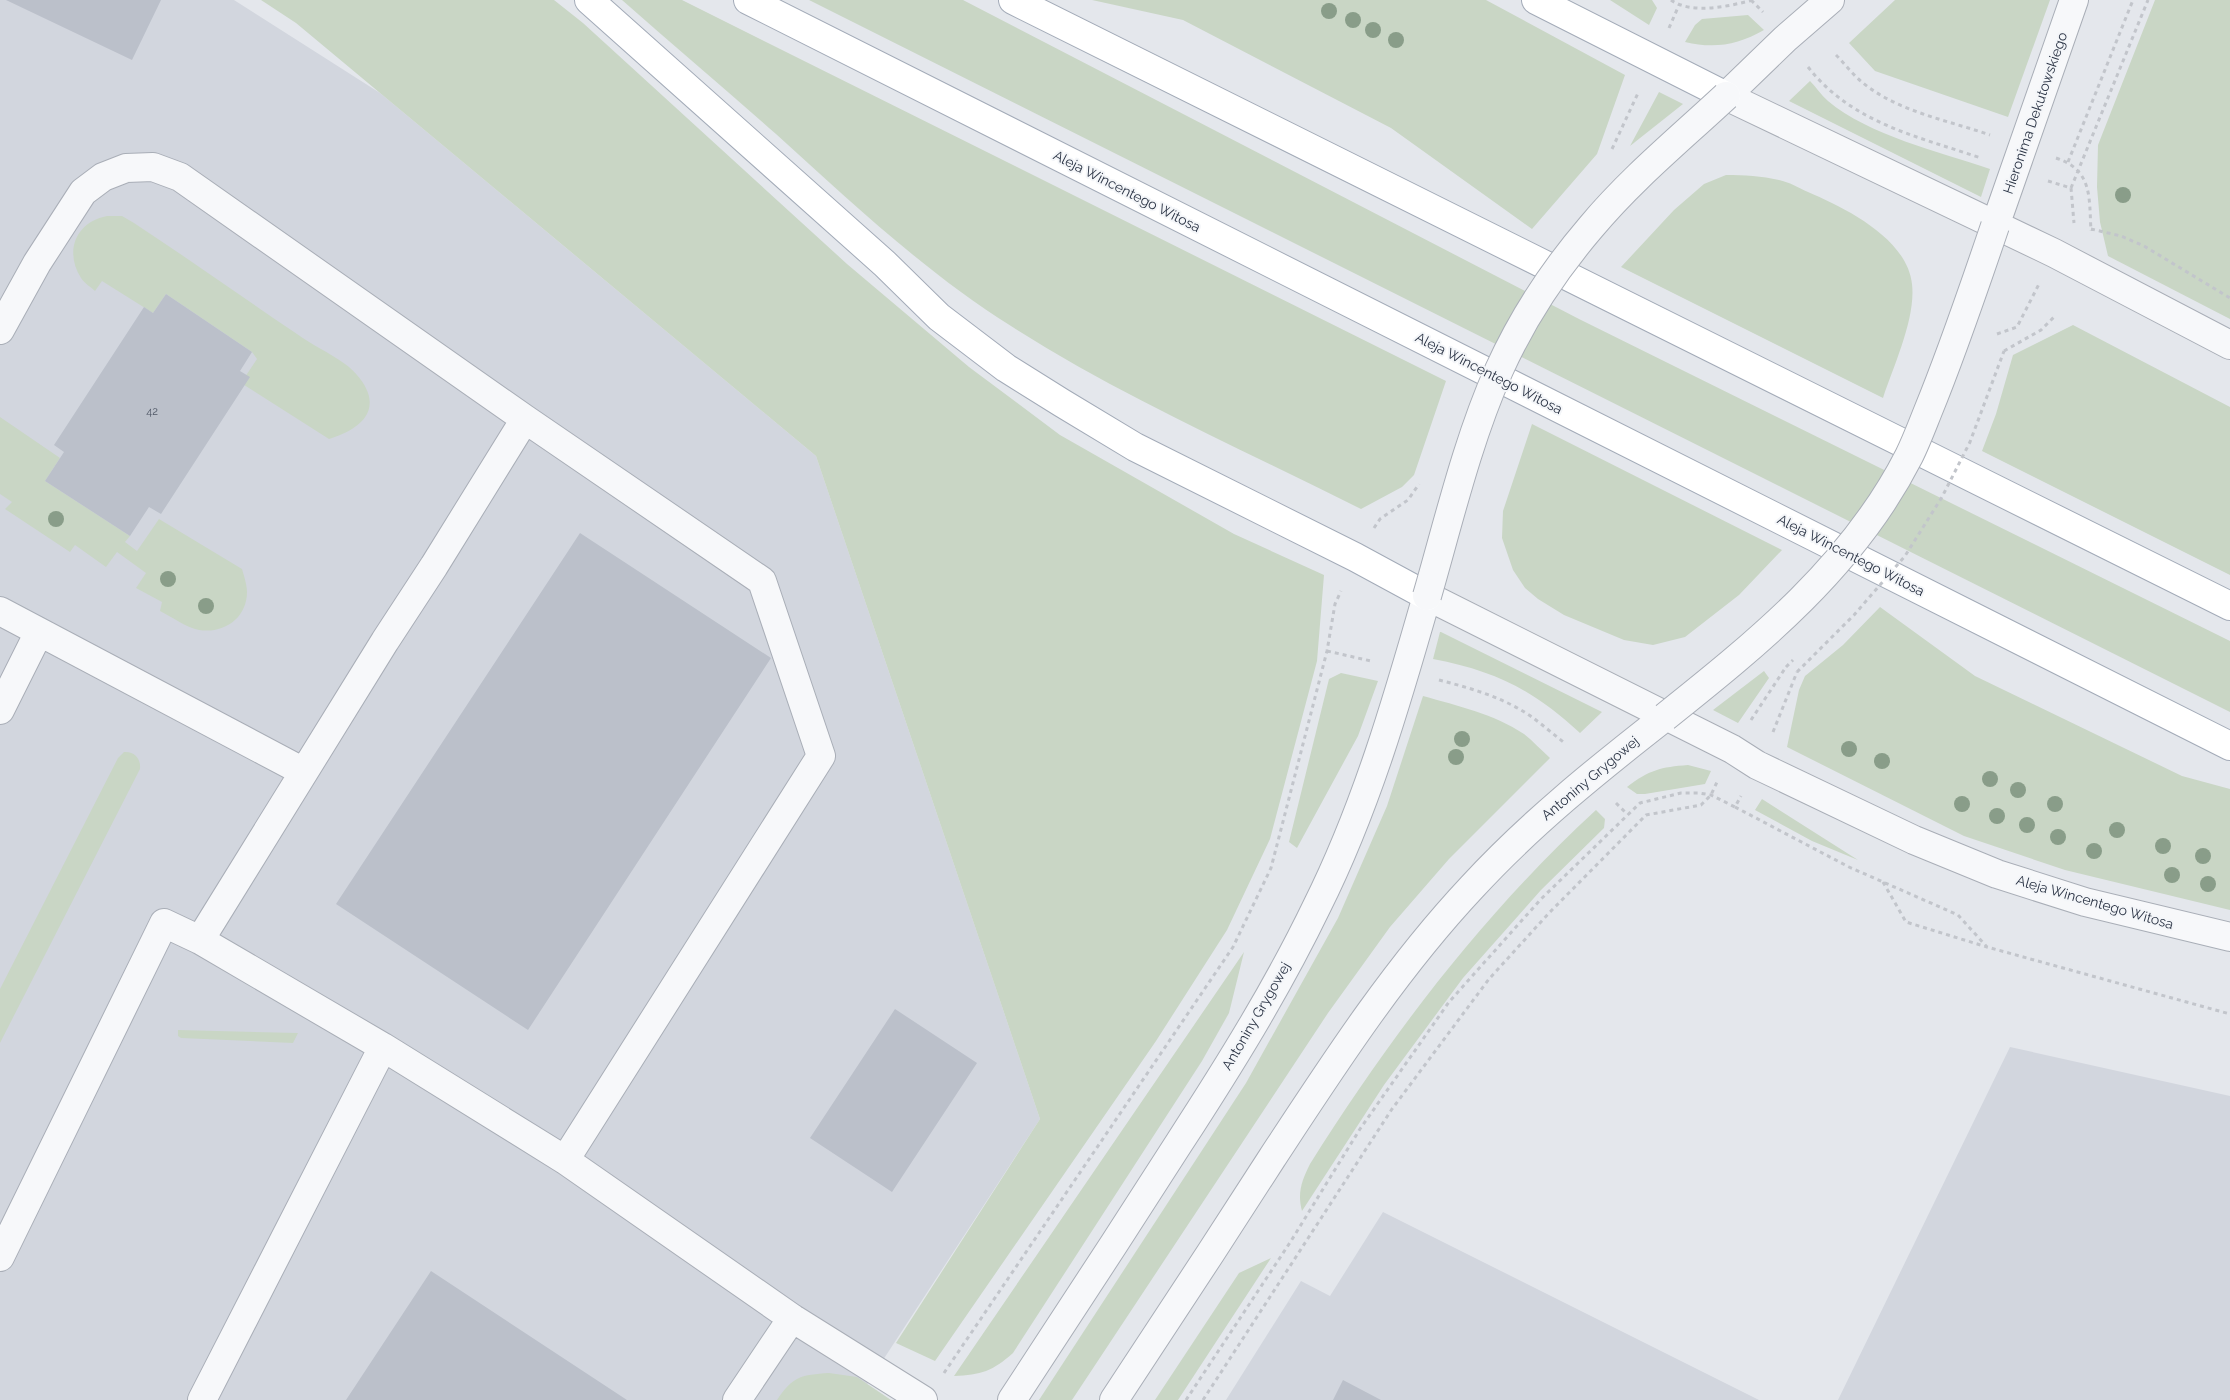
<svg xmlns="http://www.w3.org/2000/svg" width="2230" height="1400" font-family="Raleway,sans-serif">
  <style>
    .built { fill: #d2d6de }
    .green { fill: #c9d6c5 }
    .building { fill: #bbc0ca }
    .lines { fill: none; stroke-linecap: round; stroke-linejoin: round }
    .minor-casing { stroke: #a9aeb7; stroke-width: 30 }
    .major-casing { stroke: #a3abb8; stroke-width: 30 }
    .path { stroke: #c2c5cb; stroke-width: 3; stroke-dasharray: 4 4; stroke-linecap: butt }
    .minor { stroke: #f7f8fa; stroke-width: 28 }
    .major { stroke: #fff; stroke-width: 28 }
    .minor-bridge-casing { stroke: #a9aeb7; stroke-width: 30; stroke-linecap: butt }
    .path-bridge { stroke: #c2c5cb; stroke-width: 3; stroke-dasharray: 4 4; stroke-linecap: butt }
    .minor-bridge { stroke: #f7f8fa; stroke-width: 28 }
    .tree { fill: #899d89 }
    .labels { text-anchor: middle; stroke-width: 4; stroke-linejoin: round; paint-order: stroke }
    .number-label { font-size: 11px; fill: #4f5766 }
    .street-label { font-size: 14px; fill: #2b3445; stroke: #f4f6f9 }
  </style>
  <rect width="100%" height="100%" fill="#e4e7ec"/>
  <path class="built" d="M0,0H234L380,93L816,456L1040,1119L857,1400H0Z
    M2010,1047L2230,1096V1400H1838Z
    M1383,1212L1759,1400H1226L1301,1281L1330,1296Z"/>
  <path class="green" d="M261,0H554L583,23L847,264L969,367L1060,435L1234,534L1324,575L1317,661L1270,839L1227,930L1156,1041L935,1361L896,1343L1040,1119L816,456L296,23Z
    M622,0H682L1446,381L1414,475L1402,487L1361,509C1244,450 1122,397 1011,326C925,272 851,202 776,134C725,89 673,45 622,0Z
    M809,0H963L1579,319L2230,641V712Z
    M1092,0H1486L1625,75L1597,154L1532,229L1391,128L1183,20Z
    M1610,0H1652L1657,8L1649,25Z
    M1895,0H2050L2008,117L1875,71L1849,43Z
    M2155,0H2230V319L2108,256L2100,222L2097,187L2098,145Z
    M1748,15L1764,30C1738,45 1714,49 1685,42L1695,25L1702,19Z
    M1810,81C1816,87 1821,95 1828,101C1868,135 1940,152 1990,169L1981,197L1789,101Z
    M1659,92L1683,104L1630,146Z
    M1726,175C1744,175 1762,176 1779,180C1789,182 1799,188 1808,192C1845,208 1907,238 1912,284C1916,318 1894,365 1883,398L1621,267L1674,210L1704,184Z
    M107,216H122L134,223C189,259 242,297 297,334C312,345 330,353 345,364C354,370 365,383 368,393C377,420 348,433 329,439L241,383L257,359L252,352L166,294L153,313L102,281L95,291C91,287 84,283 81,278C64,251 76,222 107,216Z
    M2073,325L2230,407V575L1982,451L1996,414L2013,355Z
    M0,417L60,458L45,481L130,536L125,542L137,551L159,519L242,569C244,576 247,585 247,592C247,618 224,634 199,630C187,628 172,617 160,611L162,602L136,588L146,573L117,552L106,567L75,545L70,552L5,509L12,502L0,494Z
    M1532,424L1782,550L1739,595L1685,637L1653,645L1624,640L1564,615L1538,599L1525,588L1513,570L1502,538L1503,511Z
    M1880,607L1975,676L2182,776L2230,789V910L2065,870L1964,836L1787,747L1799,690L1805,676L1843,645Z
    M1440,632H1441L1602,712L1580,733C1533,690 1496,671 1433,659Z
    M1764,671L1769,678L1738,723L1713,710Z
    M1341,673L1378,681L1358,736L1297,848L1289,842L1329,679Z
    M1423,696C1458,706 1494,714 1524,734C1533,741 1541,750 1550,758L1449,859L1390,927L1328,1013L1072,1400H1039L1246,1083L1338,918L1387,806Z
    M124,752C135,751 141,759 140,769L0,1043V989L118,758Z
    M1688,765L1711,771L1705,784L1645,794H1637L1627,787C1649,770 1661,767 1688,765Z
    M1762,799L1858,860L1812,841L1755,810Z
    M1596,810L1605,819L1604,828L1541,890L1463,978L1384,1085L1302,1211C1297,1193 1302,1180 1310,1164C1391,1035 1484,913 1596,810Z
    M1244,952L1229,1013L1202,1061L1013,1353C993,1371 981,1375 954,1376Z
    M178,1030L298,1033L293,1043L181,1038L178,1036Z
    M1271,1258L1178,1400H1155L1239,1273Z
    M829,1373L857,1377L891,1400H777C793,1376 801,1375 829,1373Z"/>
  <path class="building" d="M6,0H161L132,60Z
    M166,294L252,352L240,371L250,377L161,514L149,507L130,536L45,481L64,452L54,445L144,307L153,313Z
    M580,533L771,658L528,1030L336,904Z
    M895,1009L977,1063L892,1192L810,1138Z
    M431,1271L627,1400H346Z
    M1343,1380L1381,1400H1333Z"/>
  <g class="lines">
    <defs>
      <path id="minor" d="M1830,0L1785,39L1726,96L2054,253L2230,345
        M1995,226L2074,0
        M0,330L37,263L83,192L103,177L126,168L153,167L180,177L525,419L762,581L821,756L565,1160
        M525,419L434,566L385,641L200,940L383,1047L565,1160L792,1318L923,1400
        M0,611L304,772
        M0,710L39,632
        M0,1257L164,923L200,940
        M202,1400L383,1047
        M737,1400L792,1318
        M1012,1400C1068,1315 1124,1229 1179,1143C1229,1066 1277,989 1317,906C1366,808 1397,701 1427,596L1732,749L1757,765L1914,840L1997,874L2085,902L2230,937
        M1114,1400C1167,1320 1220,1239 1272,1158C1333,1065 1395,969 1472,887C1530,824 1597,770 1665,717"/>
      <path id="major" d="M589,0L885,264L939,317L1006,368L1062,403L1135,447L1355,557L1427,596
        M748,0L2230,746
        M1013,0L2230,606
        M1536,0L1726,96"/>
    </defs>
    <use href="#minor" class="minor-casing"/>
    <use href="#major" class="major-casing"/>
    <path class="path" d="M1671,0C1692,15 1730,6 1753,0
      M1751,0L1763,12
      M1669,28L1679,5
      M1836,55C1845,64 1853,75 1863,83C1899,112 1947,120 1990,135
      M1808,67C1852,123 1916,136 1981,158
      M1612,149L1639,91
      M2056,158C2093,170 2089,198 2091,231
      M2068,162L2133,0
      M2048,181L2071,188L2074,223
      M2071,188L2148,0
      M2091,229L2121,236L2144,246L2230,298
      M1997,334L2017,327L2039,284
      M2004,351L2041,330L2056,315
      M1374,528L1380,519L1408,500L1419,484
      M1327,651L1371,661
      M1439,680C1470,688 1502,697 1529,715C1542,724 1554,735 1566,744
      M1751,720L1786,667
      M1773,732L1797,672
      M1616,803L1627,814
      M1735,807L1849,867L1958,915L1987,947L2230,1014
      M1883,882L1906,922L1987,947
      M944,1373L1233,947L1271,868L1327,651L1335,604L1341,591
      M1186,1400L1291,1241L1360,1129L1449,1002L1541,899L1640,803L1681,793H1699L1711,795L1735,807L1741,796
      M1203,1400L1392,1109L1489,979L1549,913L1646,815L1701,805L1711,795L1717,782"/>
    <use href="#minor" class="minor"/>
    <use href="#major" class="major"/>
    <defs>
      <path id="minor-bridge" d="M1427,596C1449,520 1467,442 1499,370C1522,319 1555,269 1591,227C1631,179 1681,138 1726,96
        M1665,717C1759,642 1853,566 1909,456C1916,442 1922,426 1928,411C1953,350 1974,288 1995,226"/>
    </defs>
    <use href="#minor-bridge" class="minor-bridge-casing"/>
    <path class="path-bridge" d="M1786,667L1793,660
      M1797,672L1854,615L1905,556L1942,497L1970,442L2004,351"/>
    <use href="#minor-bridge" class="minor-bridge"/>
  </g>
  <g class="tree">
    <circle cx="1329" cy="11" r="8"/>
    <circle cx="1353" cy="20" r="8"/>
    <circle cx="1373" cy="30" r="8"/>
    <circle cx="1396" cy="40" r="8"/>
    <circle cx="2123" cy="195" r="8"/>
    <circle cx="56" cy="519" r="8"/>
    <circle cx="168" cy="579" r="8"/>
    <circle cx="206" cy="606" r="8"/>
    <circle cx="1462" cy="739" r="8"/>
    <circle cx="1849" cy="749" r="8"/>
    <circle cx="1456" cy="757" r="8"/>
    <circle cx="1882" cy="761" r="8"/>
    <circle cx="1990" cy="779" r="8"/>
    <circle cx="2018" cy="790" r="8"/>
    <circle cx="1962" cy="804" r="8"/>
    <circle cx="2055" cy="804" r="8"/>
    <circle cx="1997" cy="816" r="8"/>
    <circle cx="2027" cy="825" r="8"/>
    <circle cx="2117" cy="830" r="8"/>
    <circle cx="2058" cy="837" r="8"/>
    <circle cx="2163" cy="846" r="8"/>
    <circle cx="2094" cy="851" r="8"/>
    <circle cx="2203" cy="856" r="8"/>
    <circle cx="2172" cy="875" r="8"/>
    <circle cx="2208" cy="884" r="8"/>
  </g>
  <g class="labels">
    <g class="number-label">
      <text x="152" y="415">42</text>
    </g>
    <g class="street-label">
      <text transform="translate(2035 113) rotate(-71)" y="5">Hieronima Dekutowskiego</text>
      <text transform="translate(1127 191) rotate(27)" y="5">Aleja Wincentego Witosa</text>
      <text transform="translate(1489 373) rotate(27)" y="5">Aleja Wincentego Witosa</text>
      <text transform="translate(1851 555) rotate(27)" y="5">Aleja Wincentego Witosa</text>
      <text transform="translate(1590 778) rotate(-40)" y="5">Antoniny Grygowej</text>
      <text transform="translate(2095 902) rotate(16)" y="5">Aleja Wincentego Witosa</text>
      <text transform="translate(1256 1016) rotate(-60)" y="5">Antoniny Grygowej</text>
    </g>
  </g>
</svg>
